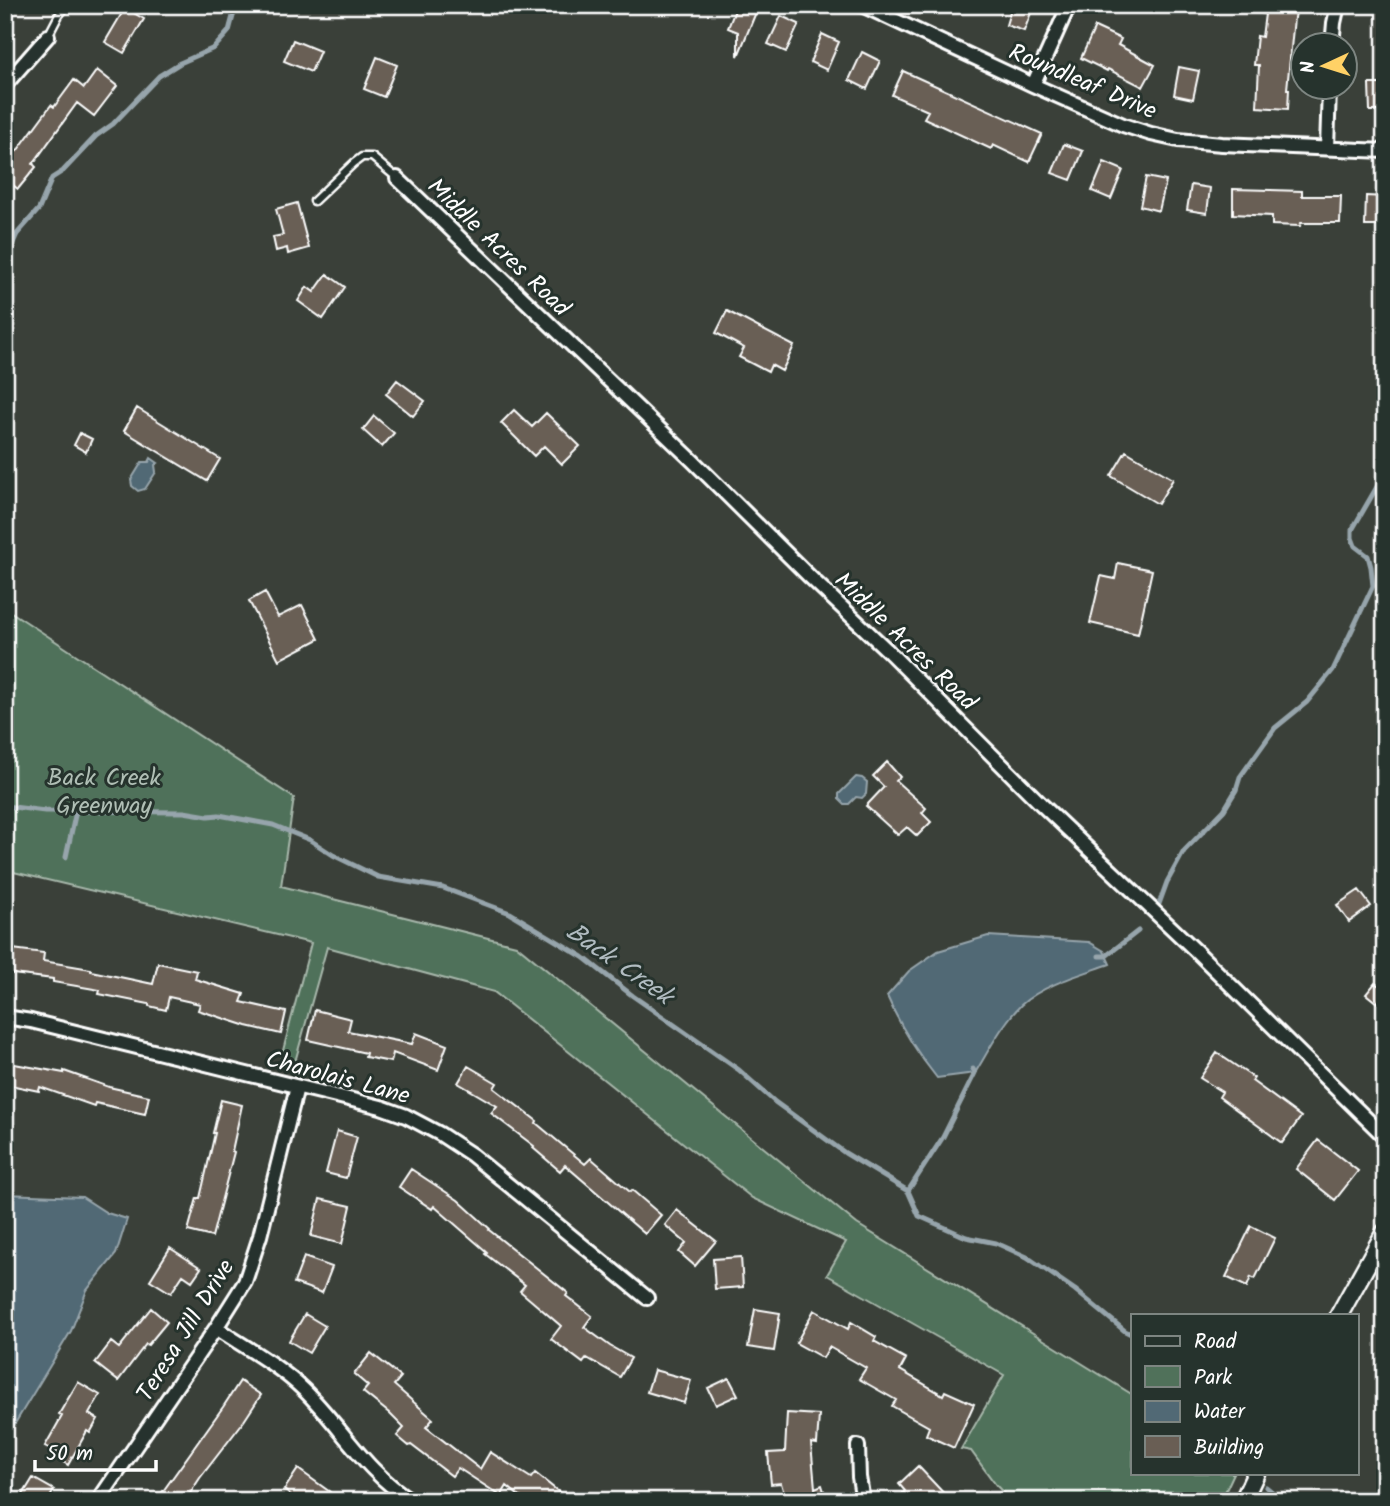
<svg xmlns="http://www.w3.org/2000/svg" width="1390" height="1506" font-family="Kalam,sans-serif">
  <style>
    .green { fill: #50715a; stroke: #a8b8ac; stroke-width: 2 }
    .water { fill: #516975; stroke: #97a5ac; stroke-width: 2 }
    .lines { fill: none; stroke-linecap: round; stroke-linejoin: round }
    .stream { stroke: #97a5ac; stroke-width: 5 }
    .building { fill: #695e54; stroke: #fff; stroke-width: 2 }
    .service-casing { stroke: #fff; stroke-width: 11 }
    .minor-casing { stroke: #fff; stroke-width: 18 }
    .tertiary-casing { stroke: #fff; stroke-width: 21 }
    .service { stroke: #26332d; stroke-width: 6 }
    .minor { stroke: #26332d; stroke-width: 12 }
    .tertiary { stroke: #26332d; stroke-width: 16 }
    .labels { text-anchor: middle; stroke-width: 6; stroke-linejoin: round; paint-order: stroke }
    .street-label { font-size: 24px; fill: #fff; stroke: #26332d }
    .park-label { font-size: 24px; fill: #b0bfb5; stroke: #26332d }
    .water-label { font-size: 26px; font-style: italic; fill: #b1bcc1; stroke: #26332d }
  </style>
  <rect width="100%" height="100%" fill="#3a4039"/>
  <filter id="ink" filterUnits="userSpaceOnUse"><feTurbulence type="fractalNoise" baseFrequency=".0143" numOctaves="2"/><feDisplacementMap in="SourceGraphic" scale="14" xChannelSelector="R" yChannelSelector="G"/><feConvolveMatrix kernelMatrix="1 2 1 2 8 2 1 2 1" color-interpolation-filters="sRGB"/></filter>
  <g filter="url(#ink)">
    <path class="green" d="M5,608L294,798L281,886L516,945L857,1224L1133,1395V1473H1234L1221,1501H1011L996,1485L971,1451L961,1449L1004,1375L827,1275L846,1242L752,1198L494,992L327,947L293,1069L279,1066L311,943L5,870Z"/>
    <path class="water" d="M151,458L158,463L155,465L156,472L145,489L138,491L132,486L131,480L142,462H149Z
      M856,777L862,778L867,782L866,794L862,798L856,797L849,804H844L839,799V794Z
      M988,936L1089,942L1104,951L1110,964C1082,974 1042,985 1021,1005C1002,1024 989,1050 975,1073L937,1078C917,1053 900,1026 887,996L909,971L938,951Z
      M5,1194L82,1197L107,1213L127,1219L116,1254L87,1290L71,1331L5,1440Z"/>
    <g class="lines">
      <path class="stream" d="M5,261L17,234L39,209L52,178L63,171L96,136L113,124L159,76L180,63L214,48L229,31L236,5
        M5,806L45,811L184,812L208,816L219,815L273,825L310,840L333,855L378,877L443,888L510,913L583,957L633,996L739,1070L775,1102L845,1153L908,1191L919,1216L966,1237L996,1243L1027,1257L1075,1290L1125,1331L1133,1335
        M66,857L76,811
        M1159,904L1167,882L1184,851L1224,810L1236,790L1240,777L1275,728L1307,702L1333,670L1373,586L1371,567L1368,556L1355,546L1352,538V530L1385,473
        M1099,956H1106L1138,931
        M908,1191L943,1137L975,1073L973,1069
        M1266,1487L1283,1501"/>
    </g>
    <path class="building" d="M737,5H759L738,56V32L728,28Z
      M1012,5H1034L1024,31L1006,25Z
      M1260,5H1297L1295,18H1294L1287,89H1289L1288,109L1257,107L1259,65H1254L1257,36L1262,37L1265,14L1260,13Z
      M125,8L144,19L124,53L105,42Z
      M781,16L799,24L786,52L768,44Z
      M1095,27L1121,39L1118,45L1155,65L1143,87L1108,69L1107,71L1081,58Z
      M822,34L839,42L827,70L810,62Z
      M293,40L320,51L311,72L284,61Z
      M862,52L880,61L867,89L849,80Z
      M377,57L397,65L384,97L364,89Z
      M1179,67L1199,71L1193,99L1174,95Z
      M97,70L117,86L94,116L77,103L33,164L36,167L18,189L5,179V154L12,147L17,151L51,105L54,107L74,80L84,88Z
      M903,71L1042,134L1029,162L993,145L991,149L924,118L928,111L892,95Z
      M1369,84H1385V111H1370Z
      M1064,144L1083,151L1071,180L1052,173Z
      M1104,162L1123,170L1111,199L1092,191Z
      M1146,177L1166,181L1159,211L1140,206Z
      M1191,185L1210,188L1207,213L1187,210Z
      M1233,189L1302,191V196H1341L1340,223H1301L1300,226L1272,225V216L1233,214Z
      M1366,196L1385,197V226H1365Z
      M297,203L309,248L288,254L287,248L276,251L273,237L283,235L276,209Z
      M327,274L345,287L323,319L298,301L307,287L314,292Z
      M727,311L794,346L782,371L771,365L768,372L739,357L744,348L716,333Z
      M397,380L425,401L413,416L386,394Z
      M137,408L220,459L207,481L124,431Z
      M514,410L532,427L546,413L580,446L562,464L544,446L534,456L501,423Z
      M374,416L394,433L382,447L363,430Z
      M80,433L92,439L86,452L74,445Z
      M1126,451L1173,479L1158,504L1111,476Z
      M1118,563L1152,570L1138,634L1090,623L1101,576L1115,579Z
      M265,592L278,617L302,605L319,639L279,660L249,601Z
      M887,762L900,777L896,781L926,808L922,813L931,822L917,836L907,827L898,835L866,806L884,787L873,776Z
      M1359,890L1371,906L1349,922L1337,905Z
      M5,948L44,953L43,961L91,969V971L153,984L158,963L197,971L195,979L244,994L241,1002L286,1012L281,1034L247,1026L198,1010L200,1004L169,997L166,1010L149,1006V1004L99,994L100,990L53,982V979L5,973Z
      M1375,983L1385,990L1377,1003L1366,994Z
      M315,1010L351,1019L348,1031L412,1044L416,1033L447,1045L438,1070L393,1053L391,1062L365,1057L366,1053L308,1040Z
      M1217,1053L1254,1078L1252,1081L1301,1117L1282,1143L1219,1097L1222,1092L1200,1078Z
      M9,1063L64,1073V1071L109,1087L149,1096L145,1114L95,1103L94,1106L40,1087L39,1091L5,1084Z
      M468,1066L497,1083L494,1088L537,1121L536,1123L585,1164L591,1158L630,1192L632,1190L661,1215L645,1234L565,1165L560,1171L533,1148L534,1146L491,1113L497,1106L458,1083Z
      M221,1100L242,1105L232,1151L234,1152L212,1237L188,1231L197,1198H200L215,1133H213Z
      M337,1131L357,1137L346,1178L326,1173Z
      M1318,1140L1358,1171L1335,1200L1296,1169Z
      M411,1169L458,1200L490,1229L489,1230L568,1293L566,1296L592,1316L584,1327L610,1346L631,1358L620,1377L587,1358L583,1363L551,1339L561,1326L520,1291L525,1285L485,1254L487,1252L434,1206L432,1209L399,1187Z
      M320,1199L351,1206L342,1244L311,1236Z
      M677,1210L716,1241L695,1266L679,1252L686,1243L665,1225Z
      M1251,1226L1275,1238L1255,1279L1251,1277L1247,1287L1226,1277Z
      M170,1248L201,1268L192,1281L183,1275L171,1293L150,1280Z
      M304,1257L332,1267L322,1293L294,1283Z
      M741,1257L743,1287L715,1289L713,1259Z
      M151,1308L167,1322L148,1345L146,1344L118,1381L95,1363L111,1342L119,1348Z
      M755,1309L780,1313L774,1351L748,1347Z
      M814,1310L848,1329L851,1322L876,1337L874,1341L906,1359L900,1370L943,1395L945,1391L974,1404L954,1448L926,1435L929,1427L892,1406L896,1400L859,1379L866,1368L829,1347L823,1358L796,1343Z
      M305,1314L325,1326L309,1353L289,1341Z
      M371,1353L401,1377L394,1385L433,1419L426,1427L480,1469L490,1452L531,1478L535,1473L570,1501H525L507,1486L501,1496L458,1468L452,1476L411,1445L409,1446L397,1436L404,1428L389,1413L363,1392L368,1386L354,1374Z
      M654,1370L691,1380L684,1403L647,1392Z
      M729,1378L738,1395L716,1405L708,1388Z
      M240,1381L261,1395L244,1421L200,1478L185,1501H156L223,1407Z
      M78,1382L100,1395L89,1414L98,1419L90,1433L87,1431L68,1465L54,1456L57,1452L45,1446L62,1416L59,1414Z
      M787,1413L819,1415L817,1444L811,1443L815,1488L822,1485L827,1501H783L782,1498L785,1497L781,1483L771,1484L768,1453L785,1452Z
      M918,1466L951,1501H895L905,1491L899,1484Z
      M298,1469L330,1492L324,1501H298L284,1490Z
      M33,1478L54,1490L48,1501H19Z"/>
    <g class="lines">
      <defs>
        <path id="service" d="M48,36L59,15L67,5
          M314,201L354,163L362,157H372L397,178"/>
        <path id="minor" d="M862,5L1033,85L1123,125L1151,134L1178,140L1222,144L1385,151
          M1332,46L1334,23L1338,5
          M5,85L48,36
          M1033,85L1069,5
          M1327,148L1329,88
          M397,178L693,461L810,577L887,650L1041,804L1196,951L1385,1137
          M5,1017L31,1021L381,1107L406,1116L440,1134L472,1155L647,1298
          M216,1328C245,1347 278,1365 304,1390C341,1426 366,1473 412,1501
          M858,1446L859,1477L863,1501
          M98,1501L216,1328L245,1282L260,1236L297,1087"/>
        <path id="tertiary" d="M1339,1315L1385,1232
          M1243,1501L1256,1473"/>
      </defs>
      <use href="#service" class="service-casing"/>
      <use href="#minor" class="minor-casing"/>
      <use href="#tertiary" class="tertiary-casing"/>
      <use href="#service" class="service"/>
      <use href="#minor" class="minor"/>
      <use href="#tertiary" class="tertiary"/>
    </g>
  </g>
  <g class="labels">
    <g class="street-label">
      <text transform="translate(1083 81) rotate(23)" y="8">Roundleaf Drive</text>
      <text transform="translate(499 247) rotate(44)" y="8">Middle Acres Road</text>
      <text transform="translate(906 641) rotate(44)" y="8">Middle Acres Road</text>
      <text transform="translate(338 1077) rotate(15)" y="8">Charolais Lane</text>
      <text transform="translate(185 1330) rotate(-58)" y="8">Teresa Jill Drive</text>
    </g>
    <g class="park-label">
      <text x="104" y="785">Back Creek<tspan x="104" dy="28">Greenway</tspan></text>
    </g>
    <g class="water-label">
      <text transform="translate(620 963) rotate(35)" y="9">Back Creek</text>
    </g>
  </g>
  <rect width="1390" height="1506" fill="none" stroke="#26332d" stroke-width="28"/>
  <rect x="14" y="14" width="1362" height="1478" fill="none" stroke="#fff" stroke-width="2.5" filter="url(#ink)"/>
  <rect x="1131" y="1314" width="228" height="161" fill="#26332d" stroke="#7d8581" stroke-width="2"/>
  <rect x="1145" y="1336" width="35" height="10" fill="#26332d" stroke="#7d8581" stroke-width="2"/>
  <text x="1194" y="1348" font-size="21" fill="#ffffff">Road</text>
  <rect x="1145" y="1366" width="35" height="21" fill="#50715a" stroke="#7d8581" stroke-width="2"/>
  <text x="1194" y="1384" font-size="21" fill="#ffffff">Park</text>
  <rect x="1145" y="1401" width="35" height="21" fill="#516975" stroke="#7d8581" stroke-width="2"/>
  <text x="1194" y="1418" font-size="21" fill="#ffffff">Water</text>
  <rect x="1145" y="1436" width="35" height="21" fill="#695e54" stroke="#7d8581" stroke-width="2"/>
  <text x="1194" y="1454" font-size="21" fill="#ffffff">Building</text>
  <g transform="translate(1324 66) rotate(266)"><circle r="33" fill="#26332d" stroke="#7d8581" stroke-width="2"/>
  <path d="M0-5L12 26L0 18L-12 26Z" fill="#ffd166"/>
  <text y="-10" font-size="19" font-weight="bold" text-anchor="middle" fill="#ffffff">N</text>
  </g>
  <path d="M35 1460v10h121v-10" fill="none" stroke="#ffffff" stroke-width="3.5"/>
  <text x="46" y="1460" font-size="21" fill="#ffffff" stroke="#26332d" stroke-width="5" paint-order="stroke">50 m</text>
</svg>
